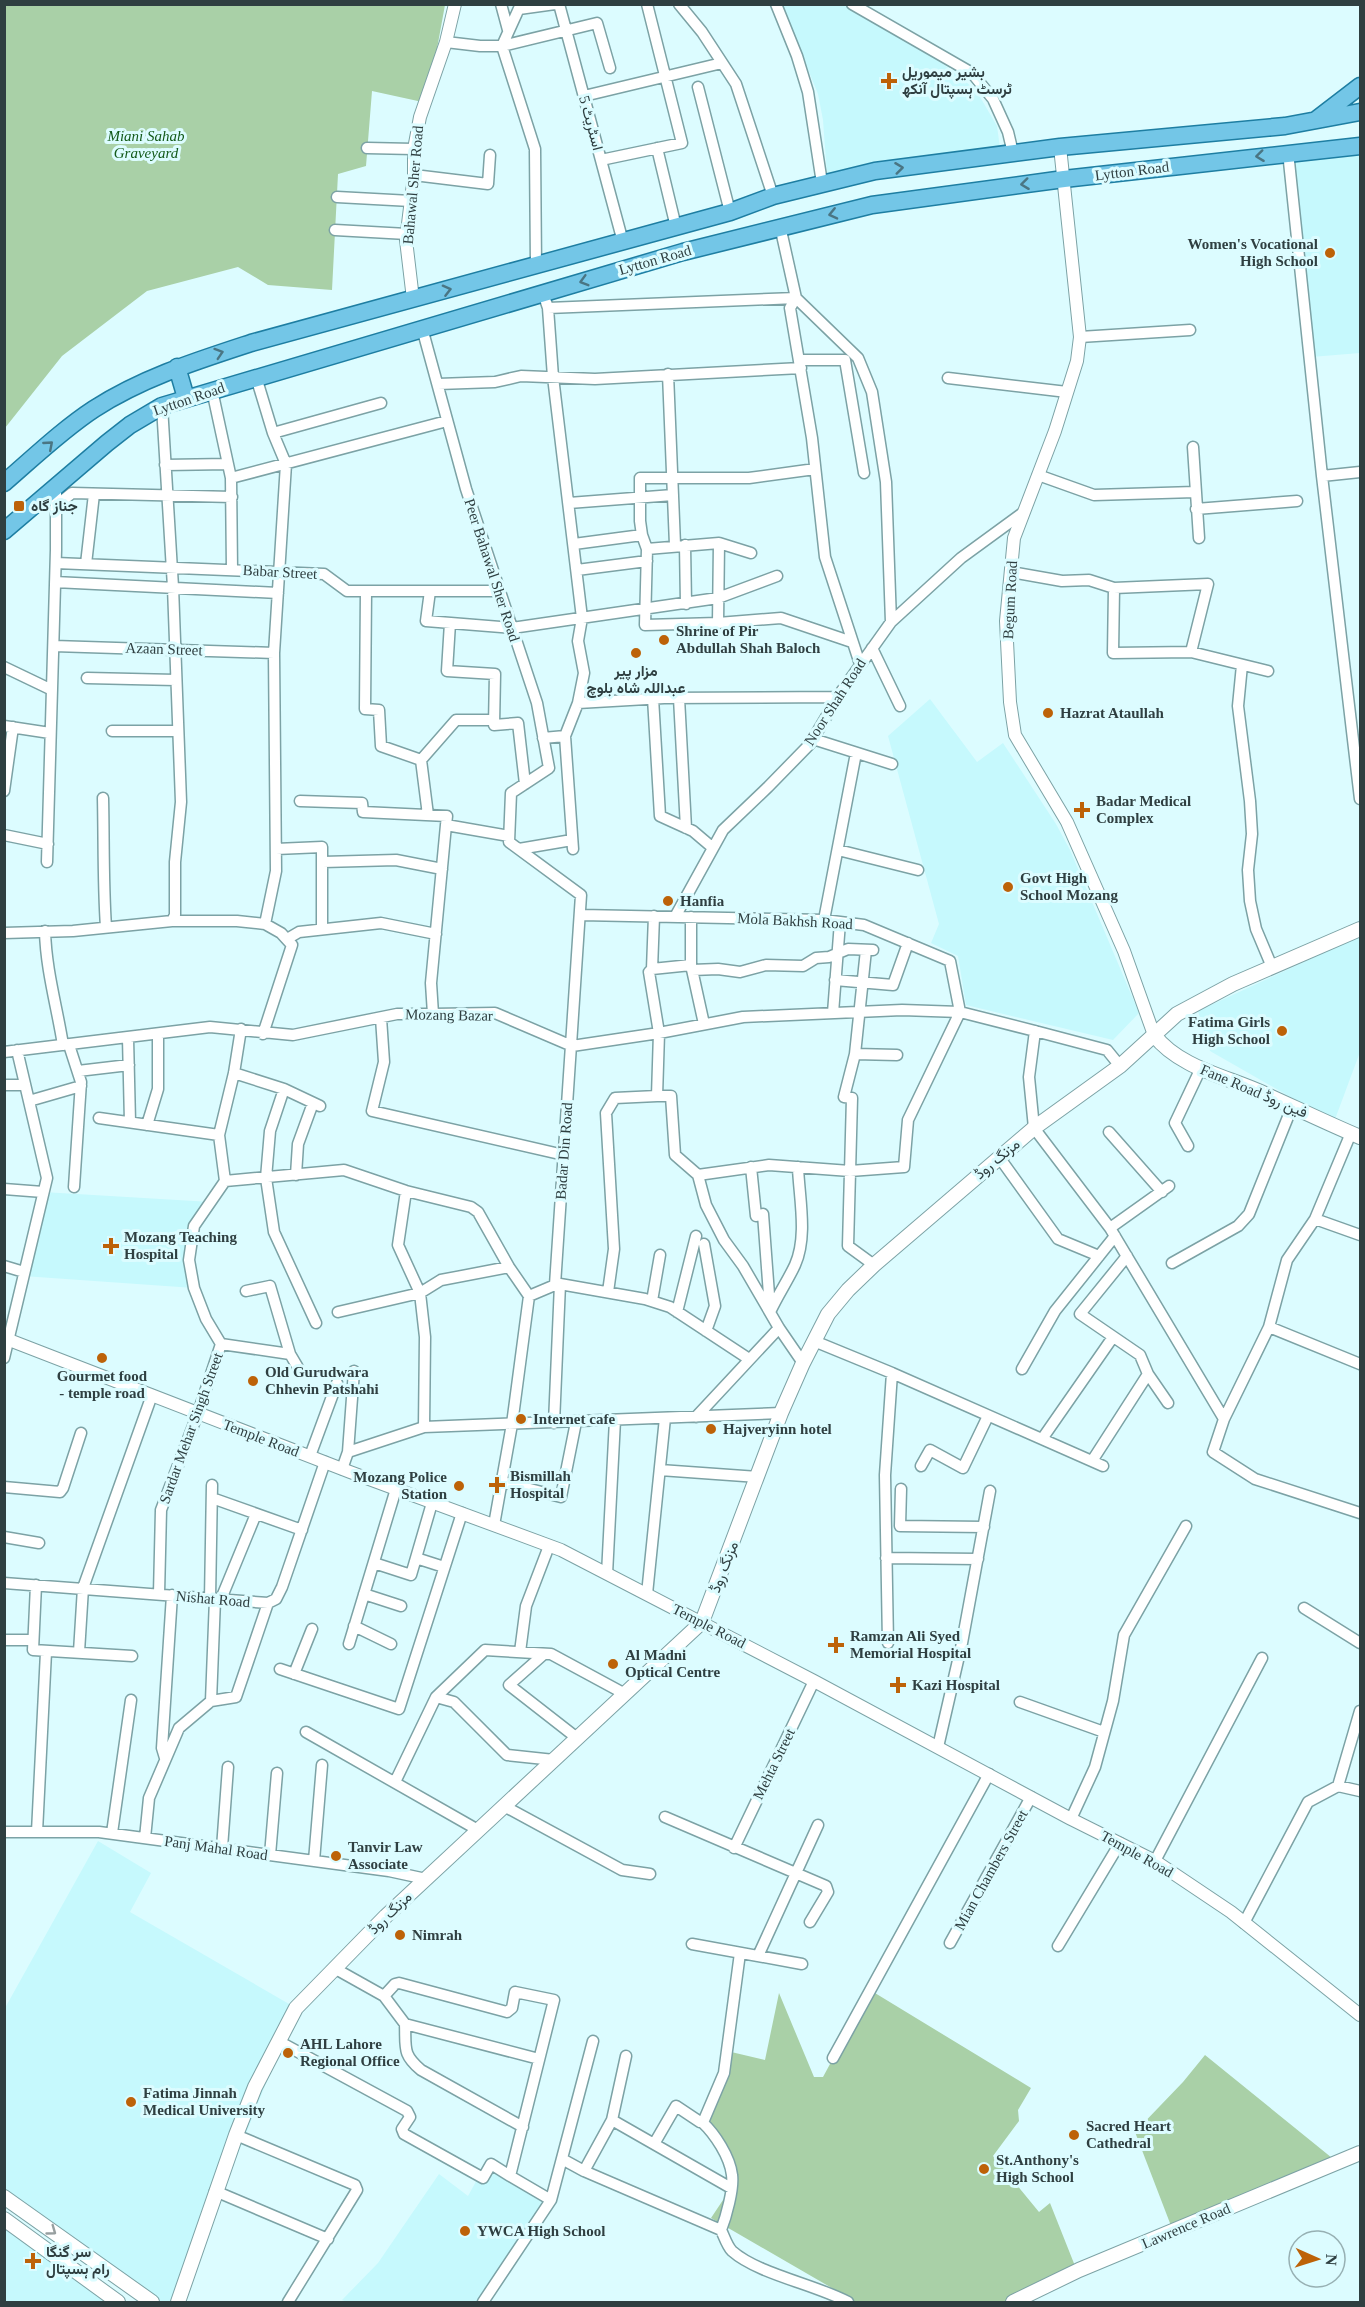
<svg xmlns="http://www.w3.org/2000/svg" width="1365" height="2307" font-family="'Times New Roman',Vazirmatn,serif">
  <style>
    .built { fill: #c6f9fd }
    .green { fill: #a9d0a7 }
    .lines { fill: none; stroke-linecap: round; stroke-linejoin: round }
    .minor-casing { stroke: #7ca2a5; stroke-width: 13 }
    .tertiary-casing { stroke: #7ca2a5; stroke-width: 14 }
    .secondary-casing { stroke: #7ca2a5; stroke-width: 16 }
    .primary-casing { stroke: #1e7ea2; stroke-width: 19 }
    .minor { stroke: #fff; stroke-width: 10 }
    .tertiary { stroke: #fff; stroke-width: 12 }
    .secondary { stroke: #fff; stroke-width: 14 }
    .primary { stroke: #73c6e7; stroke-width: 16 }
    .oneway { stroke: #4a7583 }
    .oneway2 { stroke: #979fa0 }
    .poi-dot { fill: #bd6208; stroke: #dcfcff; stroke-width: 2 }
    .labels { text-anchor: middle; stroke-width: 6; stroke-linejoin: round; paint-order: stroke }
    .poi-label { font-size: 15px; font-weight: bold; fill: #2f3f41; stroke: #dcfcff; text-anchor: start }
    .street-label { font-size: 15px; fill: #2f3f41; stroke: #dcfcff }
    .park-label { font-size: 15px; font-style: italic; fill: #135a19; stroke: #dcfcff }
  </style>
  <rect width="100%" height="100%" fill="#dcfcff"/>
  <path class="built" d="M782,5H844L938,60L976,90L997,126L1000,148L827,175L823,120L818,94Z
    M1360,146V353L1311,357L1288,152Z
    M930,699L977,762L1003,743L1056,824L1070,850L1139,1013L1113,1040L966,1005L958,956L931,943L939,924L888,736Z
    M1360,936V1052L1334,1122L1210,1051L1198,1011Z
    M43,1192L211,1202L194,1227V1288L23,1276Z
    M98,1841L151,1873L130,1912L296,2008L179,2302H152L5,2197V2008Z
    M491,2164L551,2200L483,2302H347L342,2300L378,2263L439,2174L468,2196L479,2176Z
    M5,2220L117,2302H5Z"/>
  <path class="green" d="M5,5H445L427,103L372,91L366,166L338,174L332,290L268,285L238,267L147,291L62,356L5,428Z
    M870,1990L1031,2088L1018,2110L1019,2121L993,2156L1039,2212L1050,2203L1077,2271L1031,2302H856L711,2218L731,2188V2163L702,2129L727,2051L765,2060L779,1993L814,2077H823Z
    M1205,2055L1337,2162L1173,2231L1135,2132L1183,2082Z"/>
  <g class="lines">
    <defs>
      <path id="minor" d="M501,4L508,30
        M521,4L502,46L535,149L536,266
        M559,4L623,242
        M679,4L702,32L736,84L773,196
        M776,4L797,56L808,92L822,183
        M852,4L972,73L993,99L1008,132L1013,153
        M519,9L555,4
        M446,42L480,46H502L597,23L610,68
        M698,87L730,212
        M584,96L722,63
        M367,148L414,149
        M657,148L676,227
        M1288,152L1322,476L1360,799
        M601,160L682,143L647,4
        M414,175L488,184L490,155
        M337,197L411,201
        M780,226L796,298L858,358L872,392L886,482L891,622
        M335,230L407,234
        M543,293L548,308L553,377L582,618L578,641L584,673L578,703
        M796,298L790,308L812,438L825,557L860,664
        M548,308L796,298
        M422,328L466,489L537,703L549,768L511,793L509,842L581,895L555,1285L529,1296L512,1424L494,1525
        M1080,337L1190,330
        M799,360H845L864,473
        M668,374L675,545
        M256,377L273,433
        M948,378L1067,392
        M438,384L495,382L521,376L595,379L801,368
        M212,390L231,478L232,570
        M162,406L173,587L181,802L175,862V915L172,921
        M1193,447L1199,538
        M165,465L228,464
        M815,469L749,478H640V521L642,535L647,549L645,625L718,623L781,618L852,642
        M1038,475L1094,495L1195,492
        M1322,476L1360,472
        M231,478L447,421
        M569,503L673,495
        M56,506L72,493L232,497
        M1196,509L1297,501
        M574,544L642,535
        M685,545L686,604
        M647,549L719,543L751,553
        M56,563L324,574L347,591H499
        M86,564L94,494
        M577,570L647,561
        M1011,572L1062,581L1089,580L1114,588L1208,584L1191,652
        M55,582L278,593
        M1114,588L1113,653L1191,652L1268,671
        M366,591L365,709L379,710L381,746L421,760L428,815
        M430,591L426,621L512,628L718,598L777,576
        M450,623L447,671L495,674L494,725L518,723L525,784
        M718,623L719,543
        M54,646L274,653
        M872,648L900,706
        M1242,665L1238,706L1250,801L1252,834L1248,870L1250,901L1256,929L1272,967
        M4,667L52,690
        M87,678L176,680
        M653,698L660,816L693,831L713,848
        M679,698L686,828
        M4,726L50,733
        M112,731H178
        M565,736L573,849
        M543,738L565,736L578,703L664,698L838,697
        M813,739L892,764
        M421,760L456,720H494
        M4,791L13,727
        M103,798C104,841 103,884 106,927
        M300,801L362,803L363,812L447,816L446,825L509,836
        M4,835L48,844
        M276,849L322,847V929
        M519,849L572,840
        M838,850L918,870
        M47,862L56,550V487
        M323,862L396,860L442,869
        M581,915L824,920L864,925L950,961L960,1012
        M654,916L652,969L691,965
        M675,917L723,830L768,787L810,744L841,692L891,622L961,558L1024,512
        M691,917V965L704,1024
        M824,920L856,753
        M265,924L276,871L274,653L286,464L273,433L381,403
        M45,931C46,970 57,1007 63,1045
        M4,933L73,931L172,921H237L265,924L281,933L292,945L263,1034
        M287,939L299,932L381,923L436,934
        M866,950L855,1054L844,1097L852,1098L848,1246L874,1265
        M652,969L649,972L659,1033L657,1096H671L675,1155L698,1175L706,1205L724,1240L743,1266L779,1328L803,1363
        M692,970L718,969L740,972L766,965L803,966L816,958L829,957L848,949L873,950
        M835,980L893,985L908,943
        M833,1013L840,922
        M433,1014L431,983L446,825
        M381,1018L384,1062L372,1111L564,1155
        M1035,1031L1029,1077L1034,1128L1110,1228L1224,1419
        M128,1038L130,1122
        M69,1045L81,1082L74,1187
        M4,1052L210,1027L293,1035L397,1014H433L495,1013L572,1046L659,1033L743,1017L902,1010L960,1012L1035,1031L1107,1050L1120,1066
        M855,1054L897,1055
        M78,1071L129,1065
        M234,1073L284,1089L320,1106
        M4,1085H25
        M284,1089L270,1131L266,1178L274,1232L316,1323
        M29,1101L81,1086
        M99,1118L219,1135
        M147,1125L158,1089V1034
        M1109,1132L1162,1192
        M1351,1133L1315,1219L1287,1260L1269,1327L1224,1419L1213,1452L1255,1479L1360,1513
        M1188,1146L1175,1123L1201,1068
        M999,1157L1058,1239L1099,1256
        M751,1167L756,1216L763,1214L770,1308
        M296,1175L298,1144L313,1103
        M698,1175L769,1165L850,1171L904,1167L908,1120L960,1012
        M225,1181L344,1170L406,1191L471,1207L478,1212L509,1267L529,1296
        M4,1189L43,1192
        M406,1191L398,1245L420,1293L425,1337L424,1427
        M1315,1219L1360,1235
        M1110,1228L1169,1186
        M704,1244L715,1306L706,1331
        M1127,1256L1080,1314L1140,1355L1148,1374L1168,1403
        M1172,1263L1238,1226L1249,1214L1292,1107
        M4,1266L24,1272
        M246,1291L270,1286L290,1354
        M608,1292L614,1249L606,1113L615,1098L657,1096
        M652,1301L660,1255
        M771,1310C778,1295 788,1280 795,1265C808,1236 799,1197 798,1167
        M338,1312L420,1293L441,1280L509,1267
        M677,1312L696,1236
        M1269,1327L1360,1364
        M814,1341L892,1373L1103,1466
        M221,1344L290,1354L300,1371
        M4,1358L47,1178L17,1050
        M1022,1369L1055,1311L1115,1236
        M696,1417L779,1328
        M554,1423L560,1284L645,1299L670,1307L749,1359
        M1042,1439L1113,1337
        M348,1452L354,1371
        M310,1456L337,1383
        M1092,1461L1148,1374
        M921,1466L930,1450L963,1468L988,1416
        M342,1469L348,1452L424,1427L781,1413
        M660,1470L758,1477
        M502,1482L561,1497L576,1422
        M4,1487L60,1492L63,1488L81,1433
        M901,1489L900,1526L984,1527
        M212,1498L302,1530
        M4,1537L39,1543
        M416,1558L444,1567
        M886,1558L978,1559
        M374,1563L411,1575L432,1503
        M607,1574L615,1420
        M4,1583L268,1603L276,1599L282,1587L325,1462
        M36,1585L33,1650L132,1656
        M159,1594L161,1510L198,1413L221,1344L206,1319L194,1288L189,1260L194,1226L225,1181L219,1135L234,1073L241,1029
        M364,1594L401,1606
        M647,1594L665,1418
        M210,1599L212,1485
        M221,1599L256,1514
        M1304,1608L1360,1643
        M354,1626L391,1644
        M4,1640H33
        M888,1643L885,1475L892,1373
        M349,1644L396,1489
        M79,1652L83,1588L152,1395
        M520,1652L526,1606L549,1546
        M544,1654L509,1685L577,1738
        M280,1669L399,1709L462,1513
        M294,1674L312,1629
        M436,1697L485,1650L551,1654L625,1694
        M211,1701L215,1599
        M1020,1702L1104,1732
        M306,1732L478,1830
        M938,1747L962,1643L990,1491
        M165,1758L162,1748L172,1595
        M395,1782L436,1697L454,1702L507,1755L554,1760
        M1338,1786L1360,1791
        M504,1806L622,1870L650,1874
        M665,1817L826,1886L828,1892L810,1922
        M1071,1819L1095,1767L1113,1701L1124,1635L1186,1526
        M4,1832H99L389,1871L426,1879
        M37,1832L46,1652
        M112,1833L131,1700
        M145,1838L149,1798L179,1728L211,1701L236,1697L268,1603
        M222,1848L228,1767
        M734,1848L814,1681
        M270,1855L277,1773
        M314,1861L322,1765
        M1155,1861L1262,1658
        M1244,1923L1308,1802L1338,1786L1360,1711
        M950,1943L1031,1797
        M692,1944L802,1964
        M1058,1946L1120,1843
        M758,1956L818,1825
        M334,1968L384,1996L405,2024L539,2059
        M384,1996L395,1984L399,1983L507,2012L512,2008L515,1992L554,2000L510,2176L551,2200
        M405,2024C406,2048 402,2054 421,2070L523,2127
        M278,2041L407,2111L410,2117L402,2129L404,2134L483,2178L491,2164L510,2176
        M833,2058L989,1774
        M612,2120L731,2188
        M702,2122C715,2134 730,2157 732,2175C734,2189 726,2217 721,2230
        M236,2135L355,2185L357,2190L288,2302
        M654,2144L676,2106L700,2122L704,2120L724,2073L740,1953
        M562,2159L584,2171L721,2230C724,2236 727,2246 732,2251C758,2274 814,2284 848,2302
        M584,2171L612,2120L626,2056
        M215,2191L328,2239
        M483,2302L551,2200L593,2041"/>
      <path id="tertiary" d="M1060,147L1080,337L1077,361L1055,431L1014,538L1006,621L1010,702L1015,735L1067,822L1124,951L1154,1035
        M413,299L406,240L414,175V149L420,117L446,42L455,4
        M4,1338L350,1472L561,1550L814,1681L1071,1819L1155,1861L1231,1912L1360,2015"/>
      <path id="secondary" d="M1154,1035C1180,1069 1230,1077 1267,1095C1298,1109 1329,1124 1360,1137
        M4,2197L152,2302
        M4,2219L118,2302
        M178,2302L236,2135L255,2087L296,2008L386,1916L702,1622L781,1413L803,1363L828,1314L848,1290L874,1265L1034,1128L1120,1066L1177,1014L1233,984L1360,929
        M1013,2302L1079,2270L1360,2153"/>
      <path id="primary" d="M1317,119L1360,86
        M177,367L186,398
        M4,483C33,458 62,430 94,409C142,378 196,361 251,343L730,212L773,196L875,171L1060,147L1285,126L1360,112
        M4,531L107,443L130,425L162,406L683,252L872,205L1064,179L1360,146"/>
    </defs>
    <use href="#minor" class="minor-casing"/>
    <use href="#tertiary" class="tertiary-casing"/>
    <use href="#secondary" class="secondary-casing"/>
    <use href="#primary" class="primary-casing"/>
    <use href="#minor" class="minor"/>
    <use href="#tertiary" class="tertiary"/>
    <use href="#secondary" class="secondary"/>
    <use href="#primary" class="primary"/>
  </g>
  <defs><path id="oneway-chevron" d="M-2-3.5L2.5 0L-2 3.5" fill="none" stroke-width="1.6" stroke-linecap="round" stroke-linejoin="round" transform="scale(1.5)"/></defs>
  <g class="oneway">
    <use href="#oneway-chevron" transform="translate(1260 156) rotate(173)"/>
    <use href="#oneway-chevron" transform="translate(899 168) rotate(-7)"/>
    <use href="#oneway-chevron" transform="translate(1025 184) rotate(173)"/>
    <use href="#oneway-chevron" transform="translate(833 214) rotate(167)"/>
    <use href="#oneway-chevron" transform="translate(584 281) rotate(164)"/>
    <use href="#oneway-chevron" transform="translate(447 290) rotate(-14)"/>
    <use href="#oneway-chevron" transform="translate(219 353) rotate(-18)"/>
    <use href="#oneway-chevron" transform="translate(49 445) rotate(-41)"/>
  </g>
  <use class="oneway2" href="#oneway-chevron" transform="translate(52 2231) rotate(36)"/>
  <g class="poi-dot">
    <path d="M886 72h6v6h6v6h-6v6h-6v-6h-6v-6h6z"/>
    <circle cx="1330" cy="253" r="6"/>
    <rect x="13" y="500" width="12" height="12" rx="3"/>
    <circle cx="664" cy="640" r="6"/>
    <circle cx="636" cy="653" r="6"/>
    <circle cx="1048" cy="713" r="6"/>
    <path d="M1079 801h6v6h6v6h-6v6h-6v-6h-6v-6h6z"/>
    <circle cx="1008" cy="887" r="6"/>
    <circle cx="668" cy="901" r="6"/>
    <circle cx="1282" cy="1031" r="6"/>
    <path d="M108 1237h6v6h6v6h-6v6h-6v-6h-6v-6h6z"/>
    <circle cx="102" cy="1358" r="6"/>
    <circle cx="253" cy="1381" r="6"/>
    <circle cx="521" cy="1419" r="6"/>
    <circle cx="711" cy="1429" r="6"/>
    <path d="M494 1476h6v6h6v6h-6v6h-6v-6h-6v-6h6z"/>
    <circle cx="459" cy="1486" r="6"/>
    <path d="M833 1636h6v6h6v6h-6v6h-6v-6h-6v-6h6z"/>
    <circle cx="613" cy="1664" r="6"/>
    <path d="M895 1676h6v6h6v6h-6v6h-6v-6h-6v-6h6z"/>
    <circle cx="336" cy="1856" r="6"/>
    <circle cx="400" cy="1935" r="6"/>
    <circle cx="288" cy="2053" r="6"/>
    <circle cx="131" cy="2102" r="6"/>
    <circle cx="1074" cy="2135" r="6"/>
    <circle cx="984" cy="2169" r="6"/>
    <circle cx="465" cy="2231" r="6"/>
    <path d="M30 2252h6v6h6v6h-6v6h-6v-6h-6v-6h6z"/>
  </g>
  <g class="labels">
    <g class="poi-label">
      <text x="902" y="77">بشیر میموریل<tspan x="902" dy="17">ٹرسٹ ہسپتال آنکھ</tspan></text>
      <text x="1318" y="249" text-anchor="end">Women's Vocational<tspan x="1318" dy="17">High School</tspan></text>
      <text x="31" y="511">جناز گاہ</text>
      <text x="676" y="636">Shrine of Pir<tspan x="676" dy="17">Abdullah Shah Baloch</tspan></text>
      <text x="636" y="676" text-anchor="middle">مزار پیر<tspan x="636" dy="17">عبداللہ شاہ بلوچ</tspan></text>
      <text x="1060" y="718">Hazrat Ataullah</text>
      <text x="1096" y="806">Badar Medical<tspan x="1096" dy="17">Complex</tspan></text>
      <text x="1020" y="883">Govt High<tspan x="1020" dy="17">School Mozang</tspan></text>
      <text x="680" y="906">Hanfia</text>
      <text x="1270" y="1027" text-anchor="end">Fatima Girls<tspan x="1270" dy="17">High School</tspan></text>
      <text x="124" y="1242">Mozang Teaching<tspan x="124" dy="17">Hospital</tspan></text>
      <text x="265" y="1377">Old Gurudwara<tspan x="265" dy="17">Chhevin Patshahi</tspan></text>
      <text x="102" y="1381" text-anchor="middle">Gourmet food<tspan x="102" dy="17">- temple road</tspan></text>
      <text x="533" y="1424">Internet cafe</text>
      <text x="723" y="1434">Hajveryinn hotel</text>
      <text x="510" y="1481">Bismillah<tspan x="510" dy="17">Hospital</tspan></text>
      <text x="447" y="1482" text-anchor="end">Mozang Police<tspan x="447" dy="17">Station</tspan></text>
      <text x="850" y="1641">Ramzan Ali Syed<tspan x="850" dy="17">Memorial Hospital</tspan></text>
      <text x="625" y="1660">Al Madni<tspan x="625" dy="17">Optical Centre</tspan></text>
      <text x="912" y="1690">Kazi Hospital</text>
      <text x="348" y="1852">Tanvir Law<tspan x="348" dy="17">Associate</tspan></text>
      <text x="412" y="1940">Nimrah</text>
      <text x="300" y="2049">AHL Lahore<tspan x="300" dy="17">Regional Office</tspan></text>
      <text x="143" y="2098">Fatima Jinnah<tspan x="143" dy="17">Medical University</tspan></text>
      <text x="1086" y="2131">Sacred Heart<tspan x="1086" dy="17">Cathedral</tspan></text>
      <text x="996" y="2165">St.Anthony's<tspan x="996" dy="17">High School</tspan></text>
      <text x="477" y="2236">YWCA High School</text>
      <text x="46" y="2257">سر گنگا<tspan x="46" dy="17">رام ہسپتال</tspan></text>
    </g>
    <g class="street-label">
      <text transform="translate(591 123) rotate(75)" y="5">اسٹریٹ 5</text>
      <text transform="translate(1132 171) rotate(-7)" y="5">Lytton Road</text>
      <text transform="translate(413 185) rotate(-85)" y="5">Bahawal Sher Road</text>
      <text transform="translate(655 260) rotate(-16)" y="5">Lytton Road</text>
      <text transform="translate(189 399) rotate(-19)" y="5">Lytton Road</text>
      <text transform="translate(492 570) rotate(72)" y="5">Peer Bahawal Sher Road</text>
      <text transform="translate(280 572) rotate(3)" y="5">Babar Street</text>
      <text transform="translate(1010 600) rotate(-87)" y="5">Begum Road</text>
      <text transform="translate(164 649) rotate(2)" y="5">Azaan Street</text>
      <text transform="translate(835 702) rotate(-57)" y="5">Noor Shah Road</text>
      <text transform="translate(795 921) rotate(3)" y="5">Mola Bakhsh Road</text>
      <text transform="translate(449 1015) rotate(1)" y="5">Mozang Bazar</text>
      <text transform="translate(1254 1091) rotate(23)" y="5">Fane Road فین روڈ</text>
      <text transform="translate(564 1151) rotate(-86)" y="5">Badar Din Road</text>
      <text transform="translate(997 1159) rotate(-40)" y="5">مزنگ روڈ</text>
      <text transform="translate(191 1428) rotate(-70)" y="5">Sardar Mehar Singh Street</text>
      <text transform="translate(261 1438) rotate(21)" y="5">Temple Road</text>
      <text transform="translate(724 1567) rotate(-69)" y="5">مزنگ روڈ</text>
      <text transform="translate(213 1599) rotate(5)" y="5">Nishat Road</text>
      <text transform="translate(709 1626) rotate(27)" y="5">Temple Road</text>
      <text transform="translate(774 1764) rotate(-64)" y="5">Mehta Street</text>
      <text transform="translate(216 1848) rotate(8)" y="5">Panj Mahal Road</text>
      <text transform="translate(1137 1854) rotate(29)" y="5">Temple Road</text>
      <text transform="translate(991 1870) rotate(-61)" y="5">Mian Chambers Street</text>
      <text transform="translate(390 1913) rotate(-44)" y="5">مزنگ روڈ</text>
      <text transform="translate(1186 2226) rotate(-23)" y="5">Lawrence Road</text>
    </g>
    <g class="park-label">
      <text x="146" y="141">Miani Sahab<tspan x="146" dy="17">Graveyard</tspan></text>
    </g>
  </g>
  <rect width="1365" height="2307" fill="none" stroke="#2f3f41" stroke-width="12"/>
  <g transform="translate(1317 2259) rotate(93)"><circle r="28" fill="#dcfcff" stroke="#97b0b3" stroke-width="1.5"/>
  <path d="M0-4.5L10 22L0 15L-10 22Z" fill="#bd6208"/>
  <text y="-9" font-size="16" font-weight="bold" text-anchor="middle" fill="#2f3f41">N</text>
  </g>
</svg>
